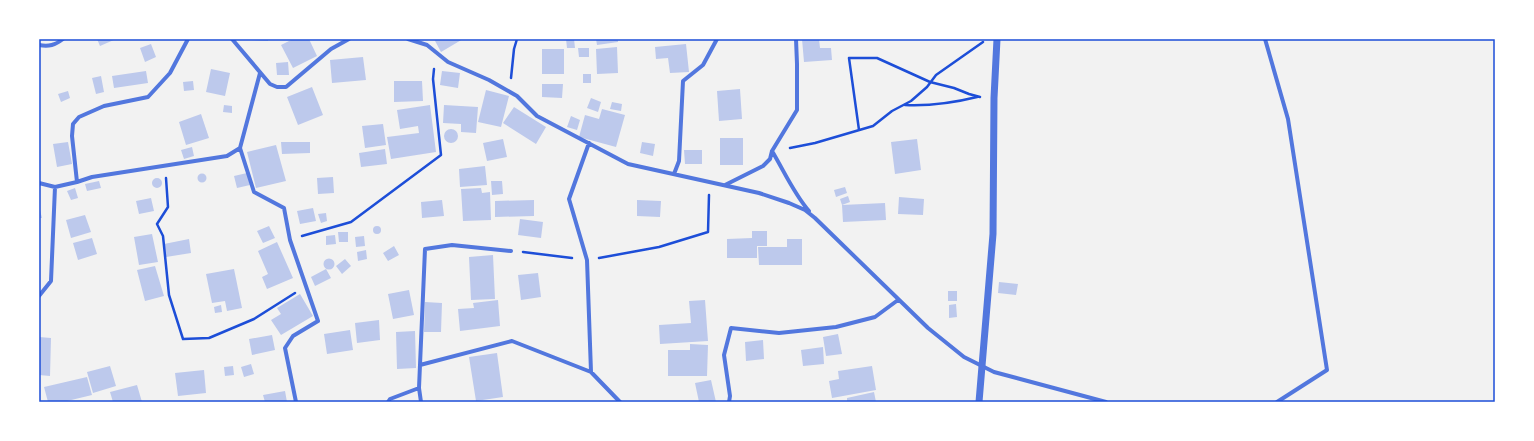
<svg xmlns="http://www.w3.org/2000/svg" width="1534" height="441" font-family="Poppins,sans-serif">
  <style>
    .building { fill: #bdc9ec }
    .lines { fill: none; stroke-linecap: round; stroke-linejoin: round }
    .path { stroke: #1d4ed8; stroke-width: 2.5 }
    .minor { stroke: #5277de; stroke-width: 4 }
    .tertiary { stroke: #5277de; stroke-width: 7 }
    .neatline { fill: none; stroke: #1d4ed8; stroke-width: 1.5 }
  </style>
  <rect width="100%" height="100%" fill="#f2f2f2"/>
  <path class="building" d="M97,39H116L100,46Z
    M251,39H268V41L251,40Z
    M293,39H309L317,56L293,68L281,45Z
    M434,39H463L441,52Z
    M566,39H574L575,48H567Z
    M596,39H618V42L597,45Z
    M802,39H819L820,48H831L832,60L804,62Z
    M151,44L156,57L145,62L140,48Z
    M686,44L689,72L670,73L668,58L656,59L655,47Z
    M617,47L618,73L597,74L596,49Z
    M578,48H589V57H579Z
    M542,49H564V74H542Z
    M363,57L366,80L332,83L330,60Z
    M288,62L289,75H277L276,63Z
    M211,69L230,73L225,96L206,92Z
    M146,71L148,83L114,88L112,76Z
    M442,71L460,73L458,88L440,85Z
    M583,74H591V83H583Z
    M101,76L104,92L96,94L92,78Z
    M193,81L194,90L184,91L183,82Z
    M394,81H422L423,101L394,102Z
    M542,84H563L562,98L542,97Z
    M312,87L323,115L298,125L287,97Z
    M740,89L742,119L719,121L717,91Z
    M486,90L509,96L501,127L478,122Z
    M68,91L70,98L61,102L58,94Z
    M591,98L601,102L598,112L587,108Z
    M612,102L622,104L621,111L610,109Z
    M224,105L232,106V113L223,112Z
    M430,105L436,152L391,159L387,137L419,133L418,126L400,129L397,110Z
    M444,105L478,107L476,133L461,132V124L443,123Z
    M514,107L546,127L536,144L503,123Z
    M602,109L625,115L616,147L579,137L585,115L599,119Z
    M201,114L209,138L186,145L179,122Z
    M571,116L580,120L577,130L567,127Z
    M383,124L386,145L365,148L362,126Z
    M444 136a7 7 0 1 1 14 0a7 7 0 1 1-14 0Z
    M720,138H743V165H720Z
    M503,139L507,157L487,161L483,143Z
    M917,139L921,170L895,174L891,142Z
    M68,142L72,164L57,167L53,144Z
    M281,142H310V153L282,154Z
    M642,142L655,144L653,156L640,153Z
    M276,145L286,181L256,188L247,152Z
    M192,147L194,156L184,159L181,150Z
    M385,149L387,164L361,167L359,153Z
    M684,150H702V164H685Z
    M485,166L487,185L460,187L459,169Z
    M247,173L250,185L237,188L234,176Z
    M197.5 178a4.5 4.5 0 1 1 9 0a4.5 4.5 0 1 1-9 0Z
    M333,177L334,193L318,194L317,178Z
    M152 183a5 5 0 1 1 10 0a5 5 0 1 1-10 0Z
    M99,181L101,188L87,191L85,184Z
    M491,181H502L503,194L492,195Z
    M845,187L847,193L836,197L834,190Z
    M75,188L78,198L71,200L67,191Z
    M481,188L482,193L490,192L491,220L463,221L461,189Z
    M848,196L850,202L842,205L840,199Z
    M899,197L924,199L923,215L898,214Z
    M151,198L154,211L139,214L136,201Z
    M442,200L444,216L422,218L421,202Z
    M534,200V216L495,217V201Z
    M637,200L661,201L660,217L637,216Z
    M885,203L886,220L843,222L842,205Z
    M39,206L42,218H39Z
    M313,208L316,221L300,224L297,211Z
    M326,213L327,221L321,223L318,214Z
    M85,215L91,232L71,238L66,220Z
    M520,219L543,222L541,238L518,235Z
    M373 230a4 4 0 1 1 8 0a4 4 0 1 1-8 0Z
    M269,226L275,238L263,243L257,231Z
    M752,231H767V246H757V258H727V239L752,238Z
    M338,232H348V242H339Z
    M152,234L158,262L139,265L134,237Z
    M335,235L336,244L326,245V236Z
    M364,236L365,246L356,247L355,237Z
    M92,238L97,254L78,260L73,243Z
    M189,239L191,253L166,257L164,244Z
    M787,239H802V265H759L758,247H787Z
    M277,242L293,278L267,289L262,277L268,274L258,251Z
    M394,246L399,255L388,261L383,253Z
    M366,250L367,259L358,261L357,252Z
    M493,255L495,299L471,300L469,257Z
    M323.5 264a5.5 5.5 0 1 1 11 0a5.5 5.5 0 1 1-11 0Z
    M345,259L351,266L342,274L336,266Z
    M155,266L164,296L145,301L137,270Z
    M234,269L242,308L227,311L225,301L212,303L206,274Z
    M326,269L331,278L315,286L311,277Z
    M538,273L541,297L521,300L518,275Z
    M999,282L1018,284L1016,295L998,293Z
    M409,290L414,315L393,319L388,294Z
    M948,291H957V301H948Z
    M300,294L313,316L281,335L271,320L281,314L277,308Z
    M498,300L500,326L460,331L458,309L474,308L473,303Z
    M705,300L708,341L660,344L659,325L691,323L689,301Z
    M425,302L442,303L441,332H424Z
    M956,304L957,317L949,318V305Z
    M221,305L222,312L215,313L214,307Z
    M379,320L380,340L357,343L355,323Z
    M350,330L353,350L327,354L324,334Z
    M415,331L416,368L397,369L396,332Z
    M838,334L842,354L826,356L823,337Z
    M272,335L275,350L252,355L249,339Z
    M39,337L51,338L50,376L39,375Z
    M763,340L764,359L746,361L745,342Z
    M690,344L708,345L707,376H668V350H690Z
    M823,347L824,364L803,366L801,350Z
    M497,353L503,397L476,401L469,357Z
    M251,364L254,374L244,377L241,367Z
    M110,366L116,386L93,393L87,372Z
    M233,366L234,375L225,376L224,367Z
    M872,366L876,390L832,398L829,381L839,379L838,371Z
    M204,370L206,393L178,396L175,373Z
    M87,377L92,395L63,402H48L44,387Z
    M711,380L716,402H699L695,383Z
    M137,385L142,402H113L110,392Z
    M285,391L287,402H265L263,395Z
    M874,392L876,402H847V398Z"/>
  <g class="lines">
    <path class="path" d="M511,78L514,49L517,39
      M905,105C929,106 953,103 977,97
      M859,130L849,58H877L930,82L954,88L969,94L980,97
      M790,148L815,143L873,126L892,111L911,101L927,87L936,75L983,42
      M166,178L168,207L157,224L163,236L169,295L183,339L209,338L254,319L295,293
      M302,236L351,222L441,155L433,79L434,69
      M523,252L572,258
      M599,258L659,247L708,232L709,195"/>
    <path class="minor" d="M232,39L270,84L277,87H286L331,49L349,39
      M408,39L427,45L448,62L489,80L517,96L537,116L628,164L759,193L789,203L805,210L815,218L928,328L964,357L994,372L1106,402
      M1265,39L1288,119L1327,370L1277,402
      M39,45C49,47 55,45 63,39
      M589,143L569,199L587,260L591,372
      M240,148L254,192L284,208L290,240L318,321L293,336L285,348L296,402
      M772,151C784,171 794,194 809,211
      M674,174L679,161L683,81L703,65L717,39
      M77,182L72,136L73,124L79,117L104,106L148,97L170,73L188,39
      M39,183L55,187L77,182L92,177L227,156L240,148L260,73
      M725,185L763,166L770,159L772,151L797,110V64L796,39
      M39,296L51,281L55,187
      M420,365L512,341L591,372L620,402
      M388,402L390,399L419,388
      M421,402L419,388L425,249L452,245L511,251
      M729,402L730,396L724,355L731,328L779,333L836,327L875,317L898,300"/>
    <path class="tertiary" d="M979,402L993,234L994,98L997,39"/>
  </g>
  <rect width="1534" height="441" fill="none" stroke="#ffffff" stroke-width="80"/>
  <rect x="40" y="40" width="1454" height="361" class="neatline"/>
</svg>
